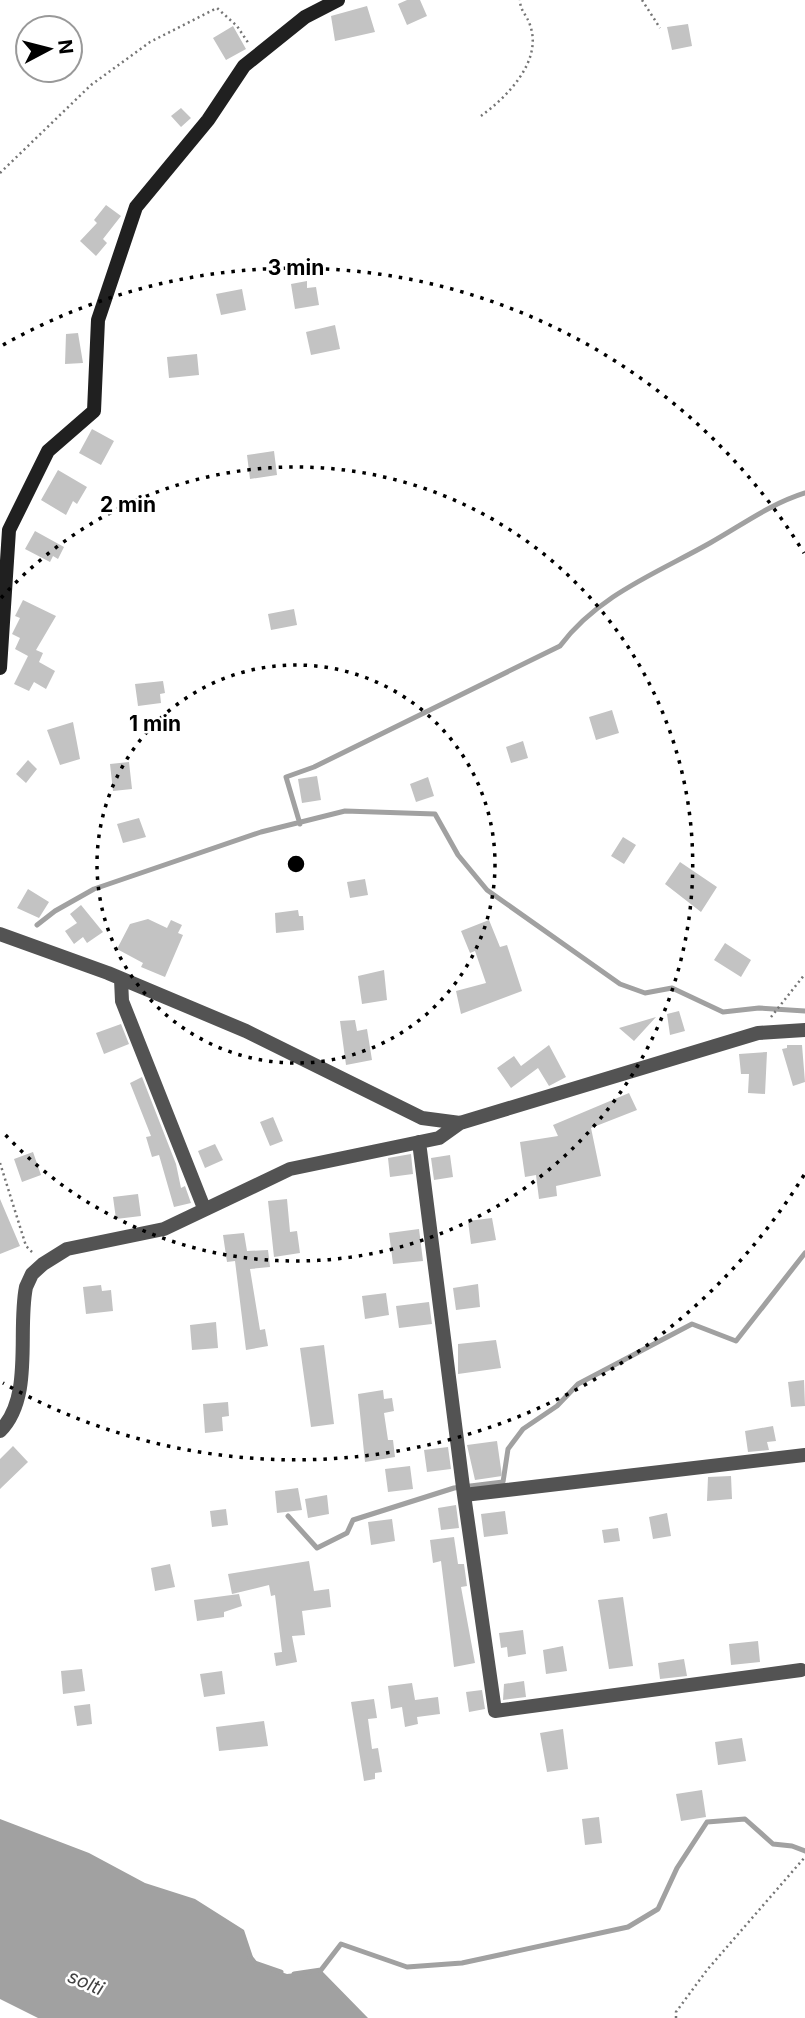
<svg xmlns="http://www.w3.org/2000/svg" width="805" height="2018" font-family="Inter,sans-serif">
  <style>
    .water { fill: #a1a1a1 }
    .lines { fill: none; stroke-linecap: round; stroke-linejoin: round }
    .stream { stroke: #a1a1a1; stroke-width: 5 }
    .building { fill: #c3c3c3 }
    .path { stroke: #757575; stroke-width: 2.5; stroke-dasharray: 2 3.5; stroke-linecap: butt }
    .street { stroke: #535353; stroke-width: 14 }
    .secondary { stroke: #202020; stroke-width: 14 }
    .ring { fill: none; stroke: #000; stroke-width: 3.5; stroke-dasharray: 3.5 7 }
    .labels { text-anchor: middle; stroke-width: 5; stroke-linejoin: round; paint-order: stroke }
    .water-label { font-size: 19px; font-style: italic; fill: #424242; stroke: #fff }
    .centre { fill: #000; stroke: #fff; stroke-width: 3.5 }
    .ring-label { font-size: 21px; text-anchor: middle; font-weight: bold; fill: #000; stroke: #fff; stroke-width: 5; stroke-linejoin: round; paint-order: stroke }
  </style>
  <rect width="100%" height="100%" fill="#fff"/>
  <path class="water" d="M0,1819L89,1853L145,1883L195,1899L244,1930L255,1963L287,1974L321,1970L368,2018H38L0,1999Z"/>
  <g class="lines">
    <path class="stream" d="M300,824L286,777L314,767L560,646C598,595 657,573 710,543C742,525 770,504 805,493
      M37,925L55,911L94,889L261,832L345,811L435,814L458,855L487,890L620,984L645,993L672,988L723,1012L759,1008L805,1011
      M288,1516L317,1548L347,1533L353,1520L454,1488L503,1482L508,1449L523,1429L557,1406L578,1384L692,1324L736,1341L805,1253
      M250,1957L255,1963L281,1972
      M294,1974L321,1970L341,1944L407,1967L462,1963L628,1927L658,1909L677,1868L707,1822L745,1819L773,1844L792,1846L805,1851"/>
  </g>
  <path class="building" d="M407,0H420L427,16L407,25L398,4Z
    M367,6L375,32L335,41L331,16Z
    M688,24L692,46L672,50L667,27Z
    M233,26L246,49L226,60L213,38Z
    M181,108L191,118L181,127L171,116Z
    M106,205L121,216L103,239L107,243L96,256L80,241L97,223L94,220Z
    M307,281V288L316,287L319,305L295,309L291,284Z
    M242,289L246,310L221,315L216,294Z
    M335,325L340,349L311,355L306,332Z
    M78,333L83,363L65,364L66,334Z
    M197,354L199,375L169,378L167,357Z
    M92,429L114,441L101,465L79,453Z
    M274,451L277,475L250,479L247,455Z
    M58,470L87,487L77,504L73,501L66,515L41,500Z
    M35,531L64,547L58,559L53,556L50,562L25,549Z
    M23,600L56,616L36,650L43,653L39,662L55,671L46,689L34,682L29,691L14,684L28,656L15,649L20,638L12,634L20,618L15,616Z
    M294,609L297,625L271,630L268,614Z
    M163,681L165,693L160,694L161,703L138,706L135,684Z
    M612,710L619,733L596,740L589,717Z
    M73,722L80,759L60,765L47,730Z
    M523,741L528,758L511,763L506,747Z
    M28,760L37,769L26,783L16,774Z
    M129,762L132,789L113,791L110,764Z
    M317,776L321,800L302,803L298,779Z
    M428,777L434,796L416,802L410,784Z
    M139,818L146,837L123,843L117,824Z
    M623,837L636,845L624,864L611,856Z
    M680,862L717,887L701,912L665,884Z
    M365,879L368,895L350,898L347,882Z
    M28,889L49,902L39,918L17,908Z
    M81,905L103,932L87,943L83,937L74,944L65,931L77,923L70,914Z
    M298,910L299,916H303L304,930L276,933L275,913Z
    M148,919L167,928L171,920L182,925L178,933L183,935L165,977L141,967L143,963L117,949L130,924Z
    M489,920L500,947L507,945L522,991L461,1014L456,991L486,983L475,951L470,953L461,931Z
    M725,943L751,960L741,977L714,960Z
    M384,970L387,1000L362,1004L358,976Z
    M679,1011L685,1031L670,1035L667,1014Z
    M656,1017L634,1041L619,1028Z
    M355,1020L357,1031L367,1029L372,1060L346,1065L340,1021Z
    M121,1024L129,1044L104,1054L96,1033Z
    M549,1045L566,1077L549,1086L538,1068L511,1088L497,1068L514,1056L521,1066Z
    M787,1045H802L805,1082L793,1086L782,1049L787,1048Z
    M767,1052L765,1094L748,1093L749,1074H741L739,1054Z
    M142,1077L176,1164L181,1188L185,1186L191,1203L174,1207L159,1155L152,1157L146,1137L151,1136L130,1083Z
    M629,1093L637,1110L591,1128L601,1176L556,1186L557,1196L539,1199L536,1175L525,1177L520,1142L558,1136L553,1125Z
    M273,1117L283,1141L270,1146L260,1122Z
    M215,1144L223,1160L205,1168L198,1151Z
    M33,1152L41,1175L22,1182L14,1159Z
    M411,1154L413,1174L390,1177L388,1158Z
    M450,1155L453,1177L434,1180L431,1158Z
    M138,1194L141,1216L116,1219L113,1197Z
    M0,1199L20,1246L0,1254Z
    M287,1199L290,1232L297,1231L300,1253L274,1257L268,1201Z
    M492,1218L496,1240L471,1244L468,1221Z
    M419,1229L423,1261L393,1264L389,1233Z
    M244,1233L247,1251L268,1250L270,1267L250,1269L260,1330L265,1329L268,1346L246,1350L235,1261L227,1262L223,1235Z
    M478,1284L480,1307L456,1310L453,1288Z
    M101,1285L102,1291L111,1290L113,1311L86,1314L83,1287Z
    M386,1293L389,1315L365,1319L362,1296Z
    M429,1302L432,1324L399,1328L396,1306Z
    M216,1322L218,1348L192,1350L190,1325Z
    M496,1340L501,1368L458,1374V1344Z
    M324,1345L334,1424L311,1427L300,1348Z
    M804,1380L805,1406L791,1407L788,1382Z
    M383,1390L384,1399L392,1398L394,1411L384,1413L388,1440H393L395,1457L365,1462L358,1394Z
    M228,1402L229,1416L222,1417L223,1431L205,1433L203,1404Z
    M773,1426L776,1441L767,1442L769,1450L748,1452L745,1431Z
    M497,1441L502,1476L475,1480L467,1445Z
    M13,1446L28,1462L0,1489V1459Z
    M448,1447L451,1469L427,1472L424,1450Z
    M410,1466L413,1489L388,1492L385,1469Z
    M731,1476L732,1499L707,1501L708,1477Z
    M298,1488L302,1510L277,1513L275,1491Z
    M327,1495L329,1514L308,1518L305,1499Z
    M456,1505L459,1528L441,1530L438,1508Z
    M226,1509L228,1525L212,1527L210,1511Z
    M505,1511L508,1534L484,1537L481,1514Z
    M667,1513L671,1536L653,1539L649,1517Z
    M392,1519L395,1541L371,1545L368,1522Z
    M618,1528L620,1541L604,1543L602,1530Z
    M454,1537L458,1564H464L467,1586L461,1587L475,1663L454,1667L441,1561L433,1563L430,1540Z
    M309,1561L314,1591L329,1589L331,1607L302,1611L305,1635L292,1636L297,1662L276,1666L274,1653L282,1652L275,1595L271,1596L269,1585L232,1594L228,1574Z
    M170,1564L175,1587L155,1591L151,1568Z
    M239,1594L242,1606L224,1612V1617L197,1621L194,1600Z
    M623,1597L633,1666L609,1669L598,1600Z
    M523,1630L526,1654L508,1657L507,1647L501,1648L499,1633Z
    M758,1641L760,1662L731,1665L729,1644Z
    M563,1646L567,1671L546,1674L543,1650Z
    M684,1659L687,1676L660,1679L658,1663Z
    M82,1669L85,1691L63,1694L61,1671Z
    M222,1671L225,1694L204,1697L200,1674Z
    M524,1681L526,1697L503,1700L504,1684Z
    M412,1683L415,1700L438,1697L440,1714L417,1717L418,1724L405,1727L402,1707L391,1709L388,1686Z
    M482,1690L485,1709L469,1712L466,1692Z
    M374,1699L377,1718L368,1719L372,1749L378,1748L382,1772L375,1773V1779L364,1781L351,1702Z
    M90,1704L92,1724L77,1726L74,1706Z
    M264,1721L268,1746L219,1751L216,1727Z
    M563,1729L568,1769L547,1772L540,1733Z
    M742,1738L746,1761L718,1765L715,1742Z
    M702,1790L706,1817L681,1821L676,1794Z
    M599,1817L602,1843L585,1845L582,1819Z"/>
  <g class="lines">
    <path class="path" d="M642,0L660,28
      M481,116C507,97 543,61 530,25C527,15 520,11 520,0
      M0,173L91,85L150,42L217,8L237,26L249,44
      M771,1017L805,974
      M0,1163L26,1246L32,1252
      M676,2018V2012L707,1970L805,1857"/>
    <path class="street" d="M0,934L108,973L246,1031L422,1118L460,1123L758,1033L805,1030
      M121,979L122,1001L204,1208
      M419,1142L464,1495
      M0,1431C34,1397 17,1331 26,1287L32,1274L43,1264L67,1249L164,1229L290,1169L439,1138L460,1123
      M801,1670L495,1711L464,1495L805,1455"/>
    <path class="secondary" d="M0,668L9,530L48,451L94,411L98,320L136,207L208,120L244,66L305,17L338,0"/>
  </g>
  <g class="ring">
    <circle cx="296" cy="864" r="199"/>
    <path d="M1 598A397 397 0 1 1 1 1130"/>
    <path d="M804 1175A596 596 0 0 1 3 1383M3 345A596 596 0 0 1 804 553"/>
  </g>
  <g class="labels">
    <g class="water-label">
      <text transform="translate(86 1982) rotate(23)" y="7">solti</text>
    </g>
  </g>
  <circle cx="296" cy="864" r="10" class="centre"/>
  <g class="ring-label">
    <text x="296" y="275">3 min</text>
    <text x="128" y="512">2 min</text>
    <text x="155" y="731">1 min</text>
  </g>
  <g transform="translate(49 49) rotate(83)"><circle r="33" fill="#ffffff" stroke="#999999" stroke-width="2"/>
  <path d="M0-5L12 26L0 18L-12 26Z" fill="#000000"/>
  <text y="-10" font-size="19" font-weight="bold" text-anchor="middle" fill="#000000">N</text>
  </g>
</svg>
